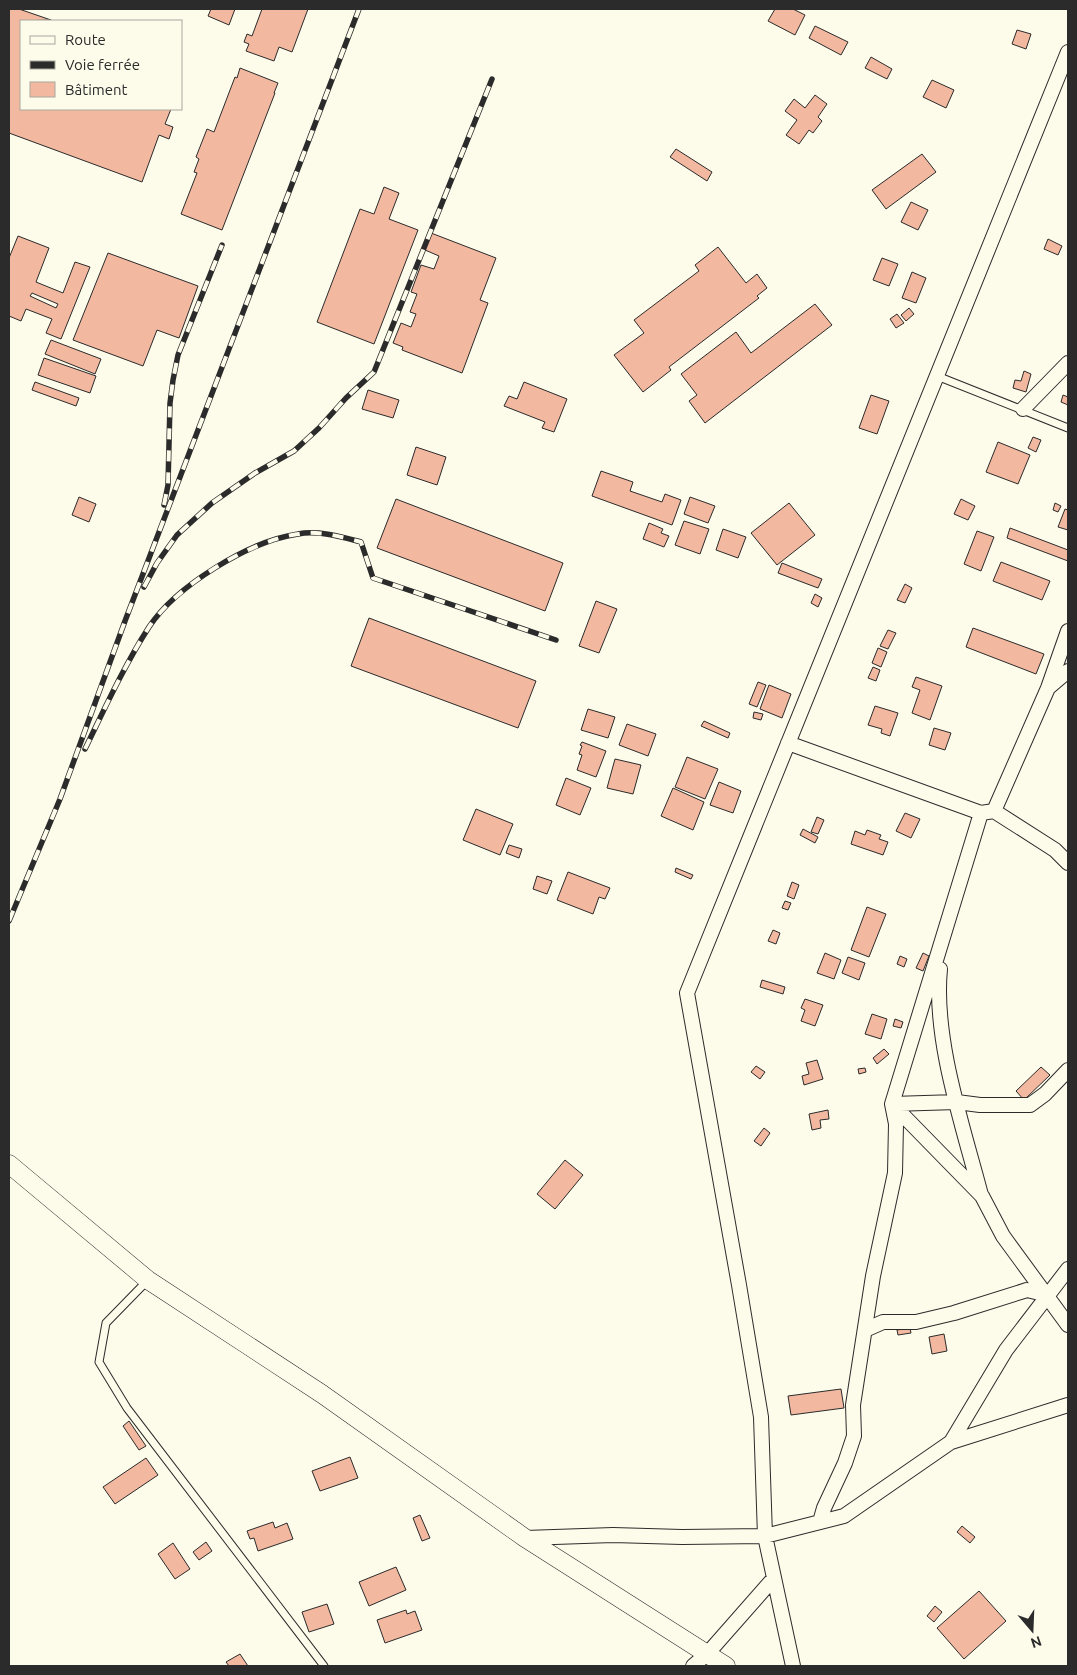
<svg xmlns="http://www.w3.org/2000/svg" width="1077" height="1675" font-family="Ubuntu,sans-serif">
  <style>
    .building { fill: #f2b8a0; stroke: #2b2b2b; fill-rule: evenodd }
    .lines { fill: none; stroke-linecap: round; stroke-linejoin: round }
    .service-casing { stroke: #2b2b2b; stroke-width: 9 }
    .minor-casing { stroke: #2b2b2b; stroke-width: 16 }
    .tertiary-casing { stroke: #2b2b2b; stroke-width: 19 }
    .service { stroke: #fdfbea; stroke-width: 7 }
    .minor { stroke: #fdfbea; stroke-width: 14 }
    .tertiary { stroke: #fdfbea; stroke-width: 18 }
    .rail-casing { stroke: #2b2b2b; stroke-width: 5.5 }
    .rail { stroke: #fdfbea; stroke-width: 4; stroke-dasharray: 11; stroke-linecap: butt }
  </style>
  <rect width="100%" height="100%" fill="#fdfbea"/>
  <path class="building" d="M9,9H19L51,20L21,21V109H171L165,124L173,127L169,139L159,135L142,182L9,133Z
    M211,9H235L229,25L208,16Z
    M262,9H308L292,52L279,47L274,61L246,51L249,44L244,42L247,34L252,36Z
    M775,9H793L805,15L795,35L768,21Z
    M815,26L848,42L841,55L809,38Z
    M1017,30L1031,34L1026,49L1012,44Z
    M871,57L892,69L887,79L865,68Z
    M240,68L278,83L274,93H275L222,230L181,214L197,173L194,172L199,159L196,157L207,129L214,132L235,77L237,78Z
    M932,80L954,90L946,108L923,97Z
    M815,95L827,104L818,117L822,121L813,133L809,130L799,144L786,135L797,120L785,111L794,99L805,108Z
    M676,149L712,172L707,181L670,157Z
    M922,154L936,172L886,209L872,190Z
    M384,187L399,193L389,219L418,230L374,344L317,322L360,209L374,214Z
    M911,202L928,210L918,230L901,222Z
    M431,233L496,258L480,300L488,303L462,373L402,350L403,347L393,343L401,323L411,327L416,314L410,312L417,294L411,292L421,265L434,269L439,256L425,250Z
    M18,236L49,248L36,282L63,293L75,262L90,267L61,339L46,333L52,319L26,309L21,321L9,316V258ZM32,293L58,304L56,308L30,296Z
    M1048,239L1062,246L1058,255L1044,249Z
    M718,247L746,283L757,274L767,288L757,296L759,298L669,367L671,370L643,392L614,355L644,333L634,320L699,271L695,265Z
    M108,253L198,286L179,338L157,330L143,366L73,340Z
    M882,258L898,264L889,286L873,280Z
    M912,272L926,278L916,303L902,298Z
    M815,304L832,325L705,423L689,401L697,395L681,374L736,332L751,353Z
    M909,308L914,314L906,321L901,315Z
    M897,314L904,323L896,328L890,319Z
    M51,340L101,359L95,374L45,354Z
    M44,358L96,376L90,393L38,375Z
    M1024,371L1031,374L1026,392L1013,388L1015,380L1021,381Z
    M35,382L79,398L76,406L32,390Z
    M524,382L567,399L554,432L542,428L545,422L504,406L509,396L517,399Z
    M368,390L399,400L393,418L362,409Z
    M871,395L889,401L877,434L859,428Z
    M1063,395L1068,397V405L1061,402Z
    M1033,437L1041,440L1036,452L1028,448Z
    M998,442L1030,455L1018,484L986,472Z
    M416,447L446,457L437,485L407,475Z
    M601,471L633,482L630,491L662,502L665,494L681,500L672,525L592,496Z
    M79,497L96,504L89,522L72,515Z
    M690,497L715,506L708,523L684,514Z
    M396,499L563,563L545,611L377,548Z
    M961,499L975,506L968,520L954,514Z
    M789,503L815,535L777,565L751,533Z
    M1055,503L1061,506L1058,512L1053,510Z
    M1065,509L1068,510V530L1058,527Z
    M684,521L709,529L700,554L675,545Z
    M649,523L663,529L661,533L669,536L664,547L643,539Z
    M1010,528L1068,550V561L1007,538Z
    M723,529L746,537L738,558L716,550Z
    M977,531L994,537L981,571L964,564Z
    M1001,562L1050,581L1042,600L993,581Z
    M782,563L822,579L818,588L778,573Z
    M905,584L912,588L905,603L897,600Z
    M815,594L822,598L818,607L811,603Z
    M596,601L617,609L599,653L579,646Z
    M369,618L536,681L518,728L351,666Z
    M973,628L1044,654L1036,674L966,647Z
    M888,630L896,633L888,649L880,646Z
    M878,648L887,652L881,667L872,663Z
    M873,667L880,670L876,681L868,678Z
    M916,677L942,686L930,720L912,713L920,690L912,687Z
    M758,682L766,685L757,707L749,704Z
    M769,685L791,694L782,718L760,709Z
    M875,706L898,713L890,736L881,733L882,729L868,725Z
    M588,709L615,717L608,738L581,730Z
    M754,712L763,714L761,720L753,718Z
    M704,721L730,733L728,738L701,726Z
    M627,724L656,734L648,756L619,745Z
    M934,728L951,733L945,750L929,745Z
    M582,742L606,751L596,777L577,770L582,755L579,754L582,746L580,745Z
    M687,757L718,769L705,799L675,787Z
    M615,759L641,765L633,794L607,788Z
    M566,778L591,788L580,815L556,805Z
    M719,782L741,791L733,813L710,805Z
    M673,788L704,802L693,830L661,816Z
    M476,809L513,824L500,855L463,840Z
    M905,813L920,819L911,838L896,831Z
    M817,817L824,820L818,834L811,832Z
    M803,829L818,837L815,843L800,835Z
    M867,830L881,835L879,839L888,842L883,855L851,844L855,831L865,835Z
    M509,845L522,849L519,858L506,853Z
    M676,868L693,875L691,879L675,872Z
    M568,872L610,888L605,899L599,897L593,914L557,900Z
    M537,876L552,881L547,894L533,889Z
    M792,882L799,885L794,899L787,896Z
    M785,901L791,903L788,910L782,908Z
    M867,907L886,914L869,957L851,950Z
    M773,930L780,933L776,944L768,941Z
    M825,953L841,960L834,979L817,973Z
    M923,953L929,956L923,971L916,968Z
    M900,956L907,959L904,967L897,964Z
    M848,957L865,963L859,980L842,973Z
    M762,980L785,987L783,994L760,987Z
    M805,999L823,1005L815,1026L801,1021L805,1010L801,1008Z
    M872,1014L887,1019L881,1039L865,1034Z
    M895,1019L903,1022L901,1028L893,1026Z
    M884,1049L889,1054L877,1064L873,1058Z
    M817,1060L823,1079L804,1085L802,1076L809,1074L806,1063Z
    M756,1066L765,1072L760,1079L751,1072Z
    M1041,1067L1050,1075L1024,1100L1016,1091Z
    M865,1068L866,1072L859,1074L858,1069Z
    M828,1110L829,1119L820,1120L821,1128L812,1130L809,1114Z
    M764,1128L770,1133L761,1146L754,1141Z
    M565,1160L583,1175L555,1209L537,1194Z
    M910,1328L911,1333L898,1335L897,1330Z
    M944,1334L947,1351L932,1354L929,1337Z
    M841,1389L844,1408L791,1415L788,1396Z
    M129,1421L146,1446L139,1450L123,1426Z
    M350,1457L358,1478L320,1491L312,1471Z
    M146,1458L158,1475L115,1504L103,1487Z
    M420,1515L430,1538L422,1541L413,1518Z
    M273,1522L275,1528L287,1523L293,1539L258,1551L254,1538L250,1539L247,1531Z
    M962,1526L975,1537L970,1543L957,1532Z
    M206,1542L212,1551L199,1560L193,1552Z
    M173,1543L190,1569L175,1579L158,1554Z
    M396,1567L406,1590L369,1606L359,1582Z
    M979,1591L1006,1621L964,1659L937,1628Z
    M327,1604L334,1624L309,1632L302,1612Z
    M935,1606L942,1612L934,1622L927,1616Z
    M406,1610L407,1614L415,1611L422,1630L385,1643L377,1620Z
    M240,1654L248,1666H229L226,1662Z"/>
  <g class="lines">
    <defs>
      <path id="service" d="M937,376L1068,428
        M147,1281L106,1323L99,1362L127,1408L324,1666"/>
      <path id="minor" d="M1023,409L1068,363
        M1048,688L1068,671
        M788,743L981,813
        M994,811L1055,850L1068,863
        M940,969C933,1039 963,1126 981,1195
        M892,1104L982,1196L1003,1236L1068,1325
        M892,1104L957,1102L980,1105H1030L1045,1094L1068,1070
        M865,1330L883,1322H916L954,1313L1027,1290L1048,1295
        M951,1442L1068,1405
        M820,1522L824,1508L845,1463L854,1436L853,1405L873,1276L895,1173L896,1124L892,1104L981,813L994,811L1048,688L1068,631
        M525,1538L613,1535L682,1537L765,1536L844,1516L951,1442L1006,1350L1068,1269
        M693,1666L708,1653L774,1578
        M793,1666L765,1536L761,1417L739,1285L687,993L1068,52"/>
      <path id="tertiary" d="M9,1164L148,1280L322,1394L525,1538L726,1666"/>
    </defs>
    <use href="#service" class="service-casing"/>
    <use href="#minor" class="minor-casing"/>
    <use href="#tertiary" class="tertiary-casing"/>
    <use href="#service" class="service"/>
    <use href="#minor" class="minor"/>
    <use href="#tertiary" class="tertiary"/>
    <defs>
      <path id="rail" d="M164,505L168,485L170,403L173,380L178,355L222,245
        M144,587L157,563L177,535L212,503L255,473L294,451L319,428L346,398L374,372L492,79
        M85,749C105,708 124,666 149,627C176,586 249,541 298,534C318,530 342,537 361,542L373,578L556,640
        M9,921L60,799L125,621L359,9"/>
    </defs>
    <use href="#rail" class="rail-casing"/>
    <use href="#rail" class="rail"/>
  </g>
  <rect width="1077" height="1675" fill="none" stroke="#2b2b2b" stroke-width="20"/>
  <rect x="20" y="20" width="162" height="90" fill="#fdfbea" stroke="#a9a89e"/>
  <rect x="30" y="36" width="25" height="8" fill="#fdfbea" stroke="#a9a89e"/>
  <text x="65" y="45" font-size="15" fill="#2b2b2b">Route</text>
  <rect x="30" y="61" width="25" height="8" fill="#2b2b2b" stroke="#a9a89e"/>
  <text x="65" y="70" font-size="15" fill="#2b2b2b">Voie ferrée</text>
  <rect x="30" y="82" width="25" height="15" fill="#f2b8a0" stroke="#a9a89e"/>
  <text x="65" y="95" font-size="15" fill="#2b2b2b">Bâtiment</text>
  <g transform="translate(1032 1630) rotate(161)" stroke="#fdfbea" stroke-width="4" paint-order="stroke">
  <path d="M0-4L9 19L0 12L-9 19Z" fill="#2b2b2b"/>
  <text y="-8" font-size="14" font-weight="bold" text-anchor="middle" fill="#2b2b2b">N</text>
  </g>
</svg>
